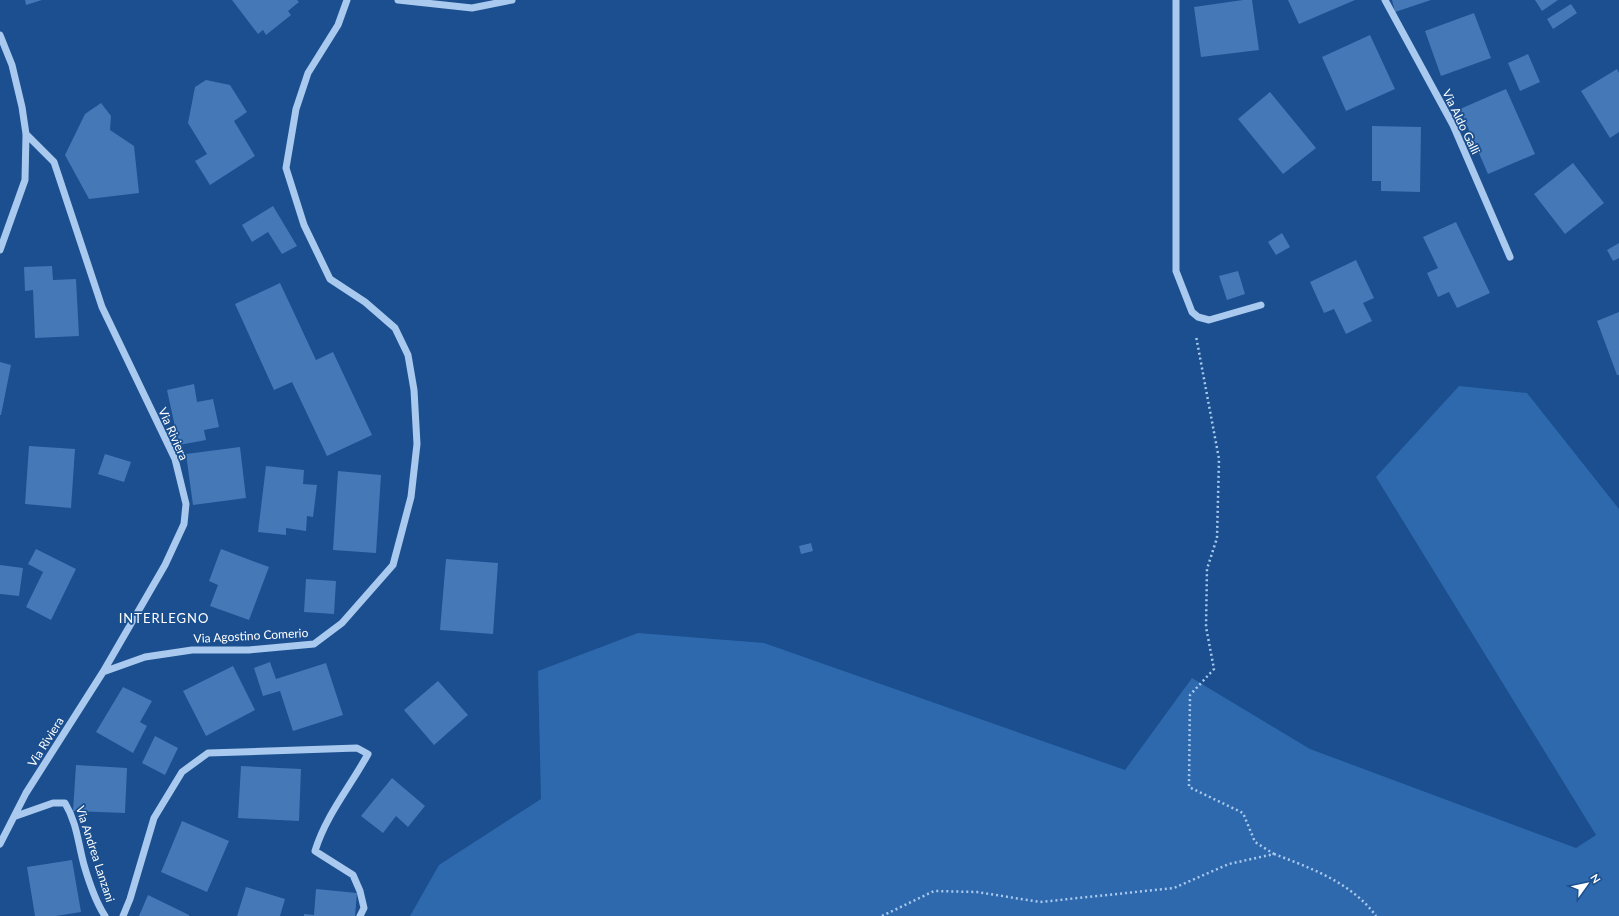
<svg xmlns="http://www.w3.org/2000/svg" width="1619" height="916" font-family="Lato,sans-serif">
  <style>
    .green { fill: #2e69ad }
    .building { fill: #4478b7 }
    .lines { fill: none; stroke-linecap: round; stroke-linejoin: round }
    .path { stroke: #a9c9ee; stroke-width: 2.5; stroke-dasharray: 2 3; stroke-linecap: butt }
    .minor { stroke: #a9c9ee; stroke-width: 7 }
    .labels { text-anchor: middle; stroke-width: 3.5; stroke-linejoin: round; paint-order: stroke }
    .street-label { font-size: 12px; fill: #fff; stroke: #1b4f8f }
    .neighbourhood-label { font-size: 13px; letter-spacing: 1px; fill: #fff; stroke: #1b4f8f }
  </style>
  <rect width="100%" height="100%" fill="#1b4f8f"/>
  <path class="green" d="M1459,386L1527,393L1619,509V916H410L439,865L541,799L538,671L638,633L764,643L1125,770L1192,678L1310,749L1576,848L1596,835L1376,477Z"/>
  <path class="building" d="M25,0H42L26,5Z
    M232,0H297L299,2L288,11L291,15L266,35L263,30L258,34Z
    M1243,0H1252L1259,50L1201,57L1194,7Z
    M1288,0H1355L1299,24Z
    M1392,0H1431L1395,12Z
    M1535,0H1558L1542,11Z
    M1571,4L1577,13L1553,29L1547,19Z
    M1474,13L1491,58L1441,76L1425,31Z
    M1370,35L1395,89L1346,111L1322,57Z
    M1528,54L1540,82L1520,91L1508,63Z
    M1617,69L1619,73V132L1610,138L1581,91Z
    M206,80L230,85L247,112L234,121L255,156L210,185L195,161L207,154L188,123L195,87Z
    M1506,89L1535,154L1488,174L1460,109Z
    M1270,92L1316,148L1283,174L1238,119Z
    M101,103L111,116L110,130L134,146L139,193L89,199L65,155L85,114Z
    M1372,126L1421,127L1420,192L1381,191V181H1372Z
    M1573,163L1604,203L1565,234L1534,194Z
    M273,206L297,246L282,254L268,232L252,242L242,225Z
    M1456,222L1490,293L1457,308L1449,292L1438,297L1427,273L1438,268L1423,237Z
    M1282,233L1290,247L1276,255L1268,242Z
    M1619,243V258L1613,261L1607,250Z
    M1356,260L1374,298L1363,303L1372,321L1346,334L1334,309L1324,313L1310,282Z
    M52,266L53,280L76,279L79,336L35,338L33,290L25,291L24,267Z
    M1238,271L1245,294L1227,300L1219,276Z
    M280,283L316,360L333,352L372,435L327,456L292,382L274,390L235,304Z
    M1619,312V375H1617L1597,321Z
    M0,362L11,365L1,415H0Z
    M194,384L197,402L213,399L219,427L204,430L206,440L179,445L167,390Z
    M29,446L75,449L71,508L25,504Z
    M240,447L246,498L193,505L186,454Z
    M105,454L131,462L124,482L98,474Z
    M266,466L304,470L303,484L317,485L313,517L307,516L306,531L286,528V535L258,532Z
    M338,471L381,475L376,553L333,550Z
    M811,543L813,551L801,554L799,546Z
    M36,549L76,569L51,620L26,607L43,572L28,564Z
    M221,549L269,567L249,620L210,606L218,585L209,581Z
    M446,559L498,563L493,634L440,630Z
    M0,565L23,568L19,596L0,594Z
    M306,579L336,581L334,614L304,612Z
    M270,662L276,679L326,663L343,715L293,731L280,691L263,696L254,668Z
    M233,666L255,710L206,736L183,691Z
    M438,681L468,715L434,745L404,710Z
    M123,687L152,701L140,722L147,726L133,753L96,732Z
    M155,736L178,748L165,775L142,763Z
    M76,765L127,768L125,813L73,811Z
    M241,766L301,769L299,821L238,818Z
    M392,778L425,806L408,827L396,816L383,833L361,816Z
    M182,821L229,841L207,892L161,872Z
    M72,860L81,912L56,916H35L27,867Z
    M246,887L285,899L280,916H237Z
    M316,889L357,893L355,916H304V914L314,915Z
    M148,895L189,915V916H139Z"/>
  <g class="lines">
    <path class="path" d="M1274,854C1311,868 1352,883 1376,916
      M882,916L934,891L977,892L1040,902L1174,888L1229,864L1274,854L1255,842L1243,813L1189,787L1190,695L1214,669L1206,627L1207,569L1217,538L1219,459L1196,336"/>
    <path class="minor" d="M398,0L472,8L512,0
      M1176,0V271L1192,312L1198,317L1209,320L1261,305
      M1385,0L1453,125L1510,257
      M0,35L12,65L22,107L26,134L25,180L0,250
      M103,672L145,657L192,650H249L314,644L342,623L393,565L411,497L417,444L414,390L408,355L395,328L365,302L330,279L304,225L286,168L296,109L308,73L338,25L347,0
      M16,816L53,803H65C77,823 78,843 84,865C89,882 95,901 105,916
      M0,844L26,793L103,672L165,565L184,524L186,504L175,459L102,307L54,162L26,134
      M123,916L130,899L154,818L182,772L208,753L357,748L368,754C350,787 326,815 315,851L353,875L360,891L364,908L360,916"/>
  </g>
  <g class="labels">
    <g class="street-label">
      <text transform="translate(1461 122) rotate(64)" y="4">Via Aldo Galli</text>
      <text transform="translate(173 434) rotate(66)" y="4">Via Riviera</text>
      <text transform="translate(251 636) rotate(-3)" y="4">Via Agostino Comerio</text>
      <text transform="translate(46 742) rotate(-58)" y="4">Via Riviera</text>
      <text transform="translate(95 854) rotate(72)" y="4">Via Andrea Lanzani</text>
    </g>
    <g class="neighbourhood-label">
      <text x="164" y="623">INTERLEGNO</text>
    </g>
  </g>
  <g transform="translate(1587 884) rotate(57)" stroke="#1b4f8f" stroke-width="3" paint-order="stroke">
  <path d="M0-3L7 15L0 10L-7 15Z" fill="#ffffff"/>
  <text y="-6" font-size="11" font-weight="bold" text-anchor="middle" fill="#ffffff">N</text>
  </g>
</svg>
